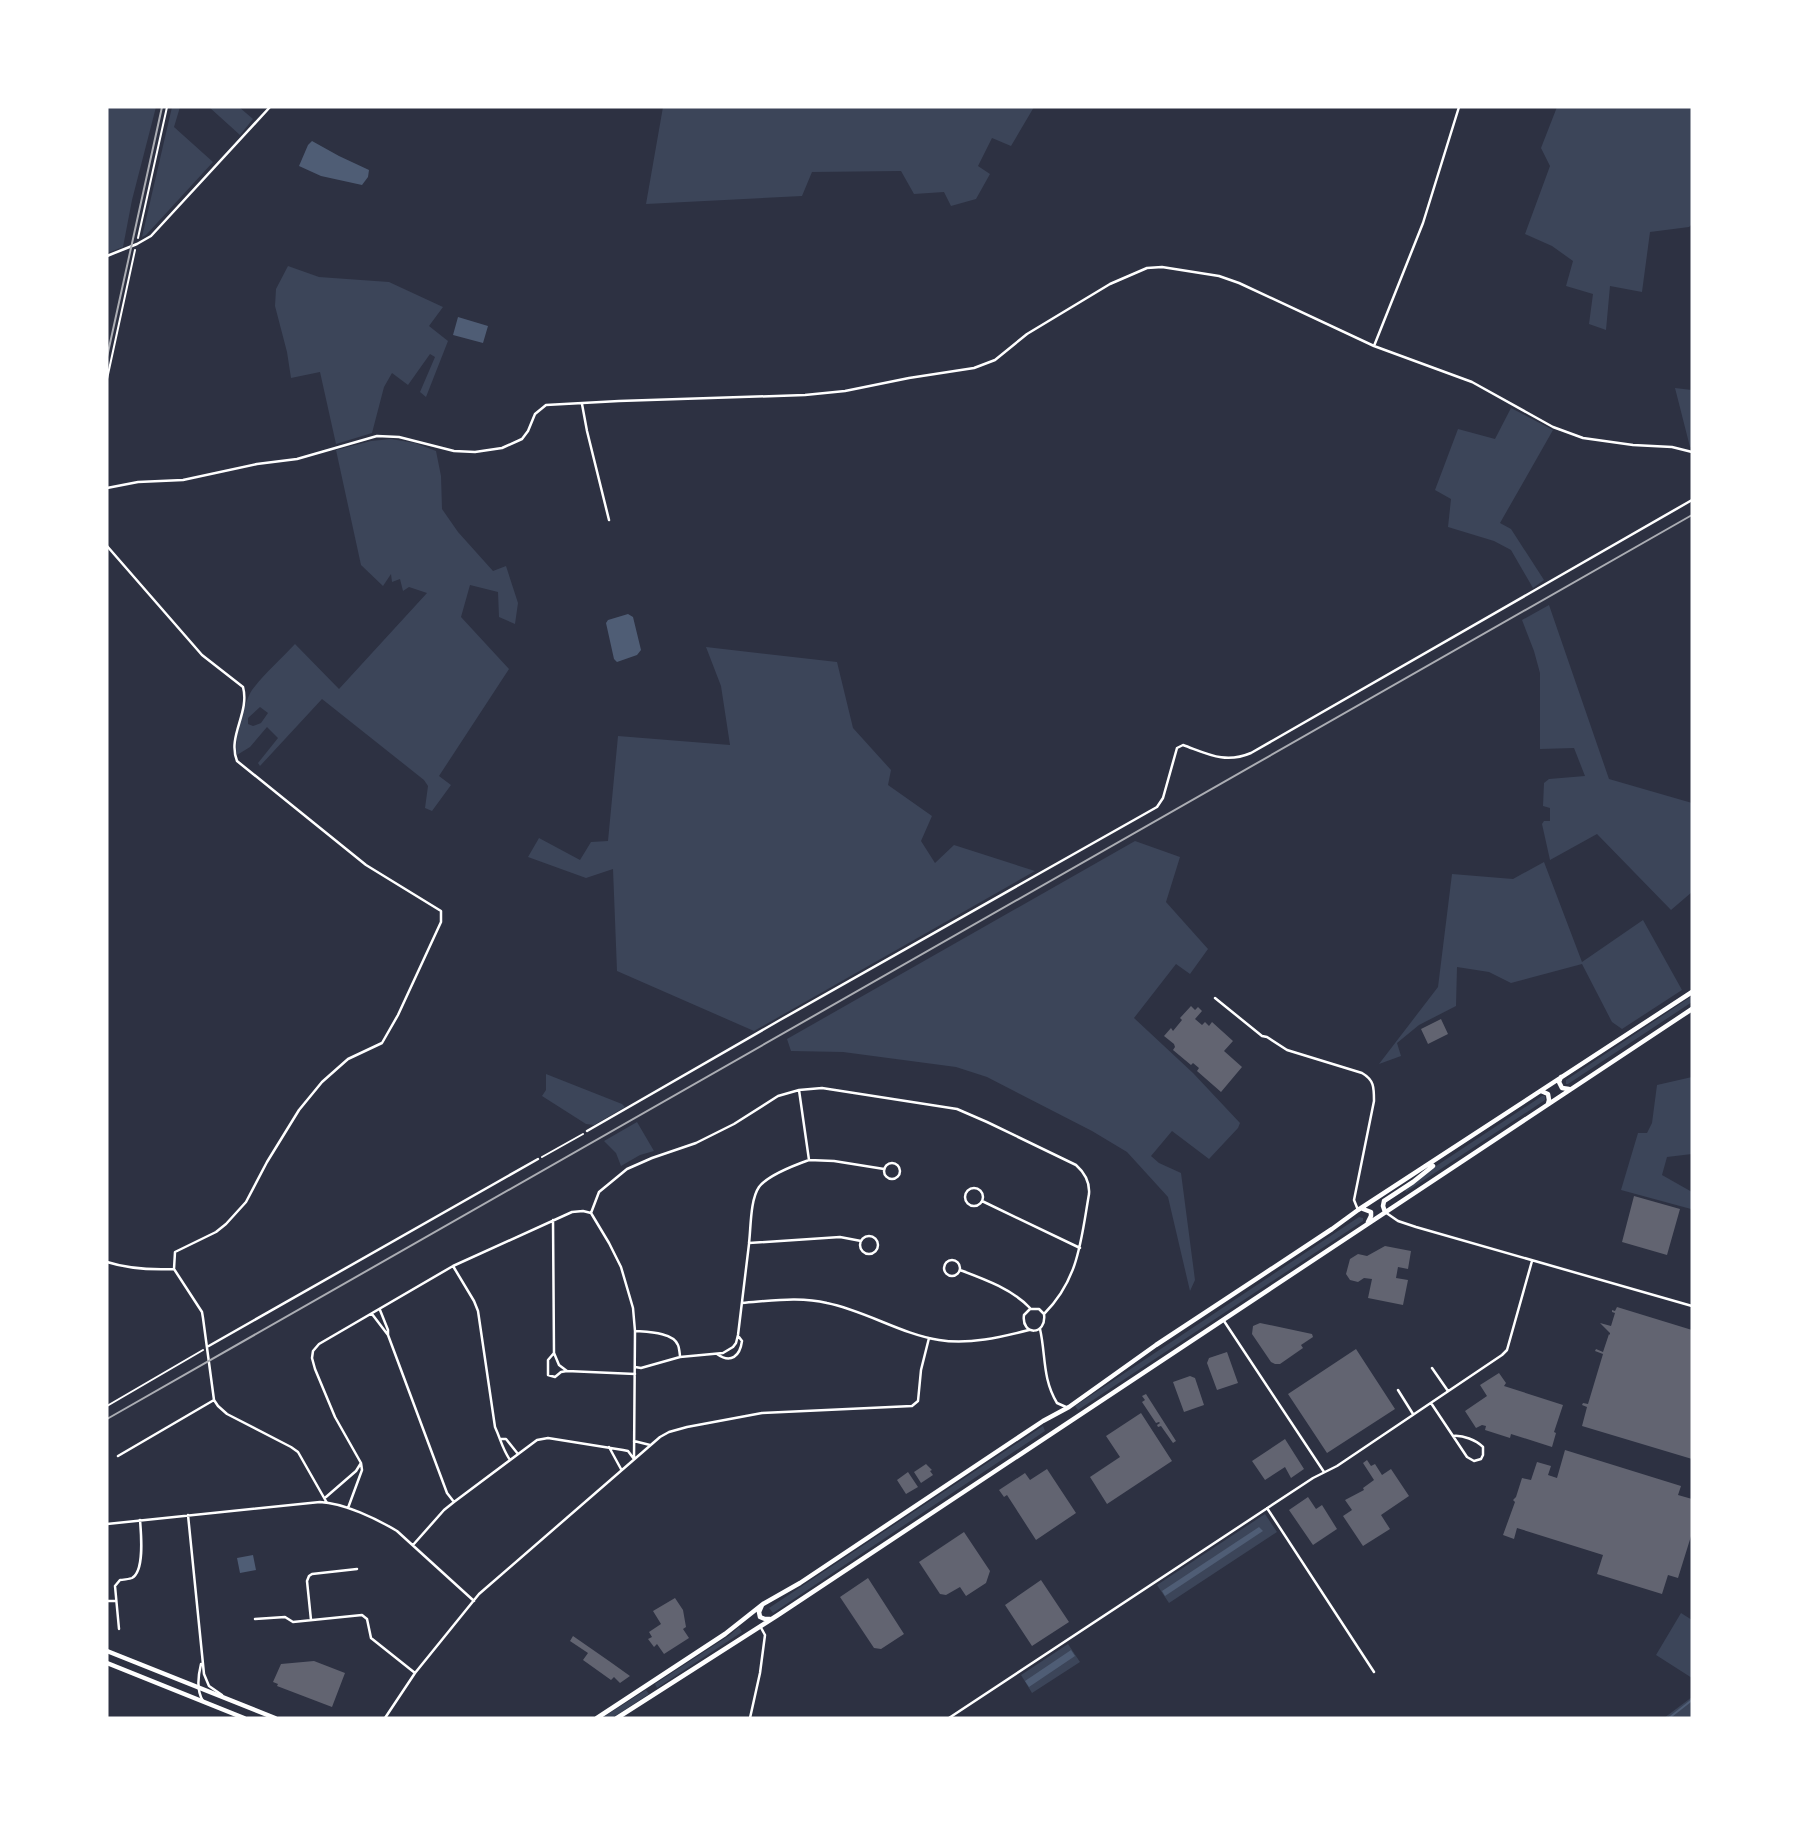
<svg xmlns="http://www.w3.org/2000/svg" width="1799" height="1825" font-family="Raleway,sans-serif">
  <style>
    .green { fill: #3c4559; fill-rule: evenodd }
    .water { fill: #4f5d75 }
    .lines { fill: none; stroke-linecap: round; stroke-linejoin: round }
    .stream { stroke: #4f5d75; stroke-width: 2 }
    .building { fill: #626471 }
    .path { stroke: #fff; stroke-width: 2 }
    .minor { stroke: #fff; stroke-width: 2.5 }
    .primary { stroke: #fff; stroke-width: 4.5 }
    .trunk { stroke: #fff; stroke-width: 4.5 }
    .rail { stroke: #abadb3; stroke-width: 2 }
  </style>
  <rect width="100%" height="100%" fill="#2d3142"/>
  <path class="green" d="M107,107H156L132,200L123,247L107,253Z
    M172,107H180L174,127L213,162L146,235L142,237Z
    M209,107H239L253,119L240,135Z
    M663,107H1034L1011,146L992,138L978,166L990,174L976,199L951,206L944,192L914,194L901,171L812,172L802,196L646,204Z
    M1557,107H1692V224L1689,227L1650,232L1642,292L1610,286L1606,330L1589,324L1593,294L1566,286L1573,261L1552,246L1525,234L1550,166L1541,148Z
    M288,266L319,277L389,282L443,307L429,326L448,341L426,397L420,392L435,357L430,354L408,385L392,373L384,387L372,433L336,444L320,372L291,378L287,352L275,306L276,289Z
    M1675,388L1692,390V448L1690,447Z
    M1511,408L1553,430L1500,523L1511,529L1544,580L1533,588L1511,550L1494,541L1448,527L1451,499L1435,490L1458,429L1495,439Z
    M391,439L415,443L436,451L441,476L442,509L458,532L493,571L506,566L518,603L515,624L499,617L498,592L470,585L461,617L509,669L439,776L451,785L432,811L425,808L428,786L424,780L322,699L260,766L258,763L278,738L267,727L250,747L237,755C233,743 245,700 252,690C264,674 281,659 295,644L339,689L427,593L409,587L403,591L400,579L392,582L391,574L383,586L361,565L336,450L371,441ZM260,707L268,713L261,723L253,726L248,724V718Z
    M1549,605L1609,779L1692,803V892L1671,910L1597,834L1550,860L1542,824L1544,821H1550V808L1543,806L1544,783L1549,779L1585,776L1574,748L1540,749V673L1534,651L1522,620Z
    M706,647L837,662L853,728L891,770L888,785L932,816L921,841L935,863L954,845L1035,871L754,1031L617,971L613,869L586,878L528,857L539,838L580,860L591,842L608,841L618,736L730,745L721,686Z
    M1135,841L1180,857L1166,902L1208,949L1190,974L1176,964L1134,1018L1193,1073L1240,1123L1238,1128L1209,1159L1172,1131L1151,1156L1159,1163L1181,1173L1195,1280L1190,1291L1168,1197L1127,1152L1092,1131L987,1077L956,1067L843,1052L791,1051L787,1039Z
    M1544,862L1582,962L1643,920L1682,990L1622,1029L1612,1022L1582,964L1511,983L1489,972L1457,967L1456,1006L1419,1025L1397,1043L1401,1056L1379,1064L1438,987L1452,874L1513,879Z
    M1692,996V1002L1568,1084H1566V1080Z
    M546,1074L622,1104L625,1107L594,1125L586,1124L542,1096L546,1090Z
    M1692,1077V1154L1667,1157L1662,1175L1692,1192L1691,1209L1621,1190L1638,1133H1647L1652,1123L1657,1085Z
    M1542,1096H1545V1100L1406,1192L1405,1190L1430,1170Z
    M637,1122L654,1151L640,1155L621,1166L616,1153L604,1141Z
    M1359,1217L1363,1218V1221L1078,1410L1075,1406Z
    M1043,1426L1045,1431L773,1613L769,1608Z
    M1265,1514L1277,1532L1169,1603L1157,1585Z
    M1681,1613L1692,1620V1678L1656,1655Z
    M739,1627L742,1632L657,1688L655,1684L730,1635Z
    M1068,1644L1080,1662L1032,1693L1021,1675Z
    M646,1690L649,1694L612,1718H602Z
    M1692,1697V1718H1664Z"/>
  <path class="water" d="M312,141L339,156L369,170L368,177L362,185L321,176L299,166L308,145Z
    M458,317L488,326L483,343L453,335Z
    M628,614L633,617L641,650L637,655L617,662L614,659L606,623L608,620Z
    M1259,1527L1263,1531L1165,1596L1162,1591Z
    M253,1555L256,1570L240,1573L237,1558Z
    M1071,1650L1075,1656L1029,1687L1025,1681Z"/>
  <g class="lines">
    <path class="stream" d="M1669,1718L1692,1700"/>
  </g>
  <path class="building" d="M1191,1006L1195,1010L1198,1007L1202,1011L1195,1019L1202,1025L1205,1022L1209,1026L1212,1022L1233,1041L1224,1051L1242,1067L1221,1092L1197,1071L1199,1068L1193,1063L1191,1065L1173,1050L1175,1047L1174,1044L1164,1036L1171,1028L1173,1031L1182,1020L1180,1018Z
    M1441,1019L1448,1034L1428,1044L1421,1029Z
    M1634,1196L1680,1209L1667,1255L1622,1242Z
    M1385,1246L1411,1251L1408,1269L1398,1267L1396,1278L1408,1280L1403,1305L1368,1298L1372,1279L1364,1278L1358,1282L1350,1280L1346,1274L1350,1259L1358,1254L1367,1256Z
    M1617,1307L1692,1330V1459L1582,1426L1587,1407L1582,1405L1583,1403L1588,1404L1603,1354L1595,1351L1596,1349L1603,1352L1609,1334L1610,1335V1333L1600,1323L1611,1326L1615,1313L1612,1312V1310L1615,1311Z
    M1260,1323L1312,1334L1313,1337L1301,1345L1303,1348L1280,1364H1275L1271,1362L1252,1334L1253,1326Z
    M1356,1349L1395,1409L1327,1453L1288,1394Z
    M1227,1352L1238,1383L1217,1390L1207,1363L1209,1358Z
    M1499,1373L1506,1383L1504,1386L1563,1405L1554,1432L1556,1433L1552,1447L1511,1434L1510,1438L1485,1430L1486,1426L1482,1425L1476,1428L1465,1411L1487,1396L1480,1385Z
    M1190,1376L1195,1378L1204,1405L1184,1412L1173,1382Z
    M1146,1394L1176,1441L1173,1443L1161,1426L1158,1427L1157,1425L1160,1423L1159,1422L1156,1423L1142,1402L1145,1400L1142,1396Z
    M1141,1413L1172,1461L1107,1504L1090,1477L1120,1457L1106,1436Z
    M1285,1439L1304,1469L1291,1478L1285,1467L1265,1480L1252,1461Z
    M1565,1450L1681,1486L1678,1495L1692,1499V1533L1678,1578L1668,1575L1662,1594L1597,1574L1603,1555L1517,1528L1514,1539L1503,1535L1515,1502L1513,1500L1516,1497L1522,1478L1531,1480L1537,1462L1551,1466L1548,1475L1557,1478Z
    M1367,1460L1371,1466L1375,1464L1382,1475L1391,1469L1409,1496L1381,1515L1390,1529L1363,1546L1343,1516L1352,1510L1345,1500L1364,1490L1363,1488L1374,1480L1363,1463Z
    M926,1464L932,1470L930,1471L933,1475L921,1483L914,1472Z
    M1047,1469L1076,1513L1036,1540L1007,1495L1004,1497L999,1490L1025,1473L1030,1480Z
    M908,1472L918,1487L906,1494L897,1480Z
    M1308,1497L1316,1509L1322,1505L1337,1529L1313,1545L1289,1510Z
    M964,1532L990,1571L986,1583L966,1596L960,1587L946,1595L940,1594L919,1562Z
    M868,1578L904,1634L881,1649L874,1648L840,1597Z
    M1041,1580L1069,1622L1032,1646L1005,1605Z
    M675,1598L683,1610L686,1627L683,1629L689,1638L664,1654L657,1644L654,1647L648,1639L652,1637L649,1632L661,1624L653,1611Z
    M573,1636L609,1661L630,1676L620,1683L614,1677L611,1680L583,1660L588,1653L570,1641Z
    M314,1661L345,1673L332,1707L277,1686L278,1684L273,1682L281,1664Z"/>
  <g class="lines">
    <path class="path" d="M138,238L167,107
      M107,379L135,250
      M542,1157L583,1134
      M107,1406L203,1350"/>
    <path class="minor" d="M107,256L137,244L151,236L270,107
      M1374,346L1423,223L1459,107
      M582,404L587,431L609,520
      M107,488L138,482L183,480L257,464L297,459L377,436L399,437L454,451L475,452L502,448L522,439L528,431L535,414L546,405L619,401L805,395L845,391L909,378L974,368L995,360L1027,334L1110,284L1147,268L1162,267L1219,276L1239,283L1374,346L1472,382L1553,427L1583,438L1633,445L1672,447L1692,452
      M107,546L202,655L243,687C250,713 227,736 237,761L366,865L441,911V922L398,1015L382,1043L348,1059L322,1082L299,1110L267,1162L246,1202L226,1224L216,1232L175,1252L174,1269L202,1312L203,1318L214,1400L218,1406L227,1414L291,1447L298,1452L327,1503
      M1215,998L1262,1036L1267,1037L1287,1050L1362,1073C1374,1080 1374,1087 1374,1101L1354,1200L1358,1210
      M799,1090L809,1160L834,1161L884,1169
      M587,1131L780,1020L1157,807L1163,798L1177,748L1183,745C1208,754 1225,764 1251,753L1692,500
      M809,1160C795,1165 768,1175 759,1187C750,1200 751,1228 749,1243L840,1237L861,1241
      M884 1171a8 8 0 1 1 16 0a8 8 0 1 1-16 0Z
      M965 1197a9 9 0 1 1 18 0a9 9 0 1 1-18 0Z
      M982,1201L1080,1248
      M1385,1212L1398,1221L1416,1227L1692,1306
      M591,1213L599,1192L627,1169L652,1158L696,1143L734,1124L778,1096L799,1090L822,1088L957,1109L987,1122L1076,1165C1085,1173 1090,1182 1089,1194C1081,1240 1079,1279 1044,1314C1047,1336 1021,1336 1024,1315L1030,1309H1039L1044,1314
      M591,1213L609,1243L621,1267L633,1308L635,1331L634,1459
      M553,1220L554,1353L559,1365L567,1371L635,1374
      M860 1245a9 9 0 1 1 18 0a9 9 0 1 1-18 0Z
      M944 1268a8 8 0 1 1 16 0a8 8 0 1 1-16 0Z
      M107,1262C129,1269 151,1270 174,1269
      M453,1266L474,1301L478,1311L495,1427C501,1440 502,1448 510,1460
      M960,1270C984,1279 1012,1289 1030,1308
      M742,1303C770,1301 800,1296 827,1303C866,1311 901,1334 939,1340C969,1345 1001,1337 1029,1330
      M380,1310L388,1330V1335L447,1493L454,1502
      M372,1314L388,1335
      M1224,1321L1324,1472
      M1040,1329C1046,1355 1042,1378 1057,1403L1066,1407
      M635,1331C647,1332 673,1332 678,1345C679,1347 680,1355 680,1357
      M207,1347L538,1159
      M554,1353L548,1360V1375L555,1377L561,1372L567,1371
      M717,1354C731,1364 740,1356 742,1341L739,1337
      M635,1367L641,1368L680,1357L723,1353L733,1347L736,1343L738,1335L749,1244
      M1432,1368L1448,1391
      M1398,1390L1413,1414
      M1431,1403L1467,1457L1474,1461L1481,1459L1483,1455V1447C1476,1440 1463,1435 1453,1436
      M500,1439H506L518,1454
      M634,1441L650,1445
      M609,1447L621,1469
      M118,1456L214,1400
      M326,1497L356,1471L361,1463
      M348,1508L362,1470L361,1463L335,1417L315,1369L312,1358L313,1351L319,1344L453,1266L572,1212L583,1211L591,1213
      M1267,1508L1374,1672
      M188,1515L204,1674L209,1686L222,1695
      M107,1524L320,1502C344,1503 377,1519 397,1531L474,1601
      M413,1545L444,1510L454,1502L537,1440L548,1438L623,1450L628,1451L634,1459
      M107,1601H116
      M255,1619L285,1617L293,1622L362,1615L367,1619L371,1638L415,1673
      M311,1620L307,1581L309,1576L312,1574L357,1569
      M119,1629L115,1586L120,1580C121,1580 130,1579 132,1578C145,1571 141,1533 140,1520
      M201,1664C198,1676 196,1690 203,1701
      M385,1718L415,1673L479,1594L660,1437L669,1432L687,1427L762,1413L912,1406L918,1401L921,1370L929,1338
      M750,1718L760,1673L765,1635L760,1626
      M949,1718L1313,1478L1337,1466L1502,1355L1507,1350L1532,1261"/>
    <path class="primary" d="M1561,1077L1559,1082L1562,1088L1569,1089
      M1541,1091L1548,1094L1549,1100L1548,1104
      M1363,1209L1371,1212V1216L1368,1222
      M1385,1212L1383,1206L1384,1201L1413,1182L1433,1166
      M762,1605L759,1612L760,1617L765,1619H770
      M597,1718L725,1634L763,1604L800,1583L1043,1421L1069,1407L1156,1345L1332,1229L1358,1210L1692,992
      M617,1718L778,1615L1692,1009"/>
    <path class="trunk" d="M107,1651L275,1718
      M107,1663L244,1718"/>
    <path class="rail" d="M107,357L162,107
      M107,1419L1692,515"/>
  </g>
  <rect width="1799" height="1825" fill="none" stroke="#ffffff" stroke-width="217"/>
</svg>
